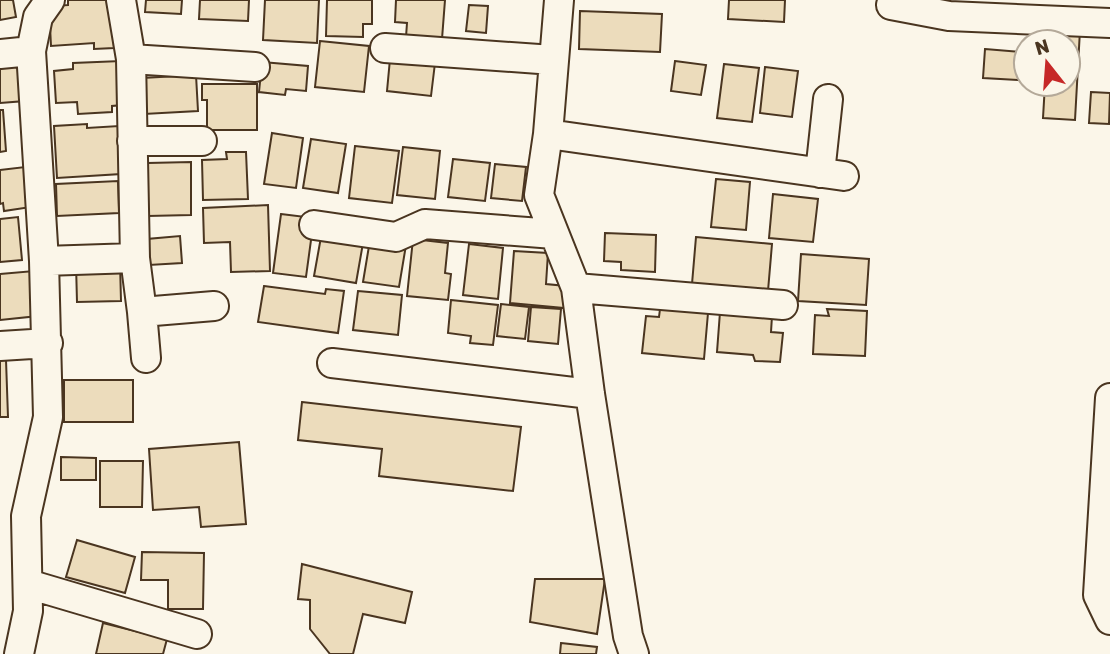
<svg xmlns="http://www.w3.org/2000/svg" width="1110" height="654" font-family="Rubik,sans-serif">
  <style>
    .building { fill: #ecdcbc; stroke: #4a3520; stroke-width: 2 }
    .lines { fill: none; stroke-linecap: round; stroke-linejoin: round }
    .minor-casing { stroke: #4a3520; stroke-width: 32 }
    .minor { stroke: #fbf6e9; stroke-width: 28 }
  </style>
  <rect width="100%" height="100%" fill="#fbf6e9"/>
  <path class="building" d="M0,0H13L16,17L0,20Z
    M68,0H112L114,48L94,49V43L51,46L49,6L68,5Z
    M146,0H182L181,14L145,12Z
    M200,0H249L248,21L199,19Z
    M265,0H319L317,43L263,40Z
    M327,0H372V24H363V37L326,36Z
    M396,0H445L442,39L406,37L407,23L395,22Z
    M729,0H785L784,22L728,19Z
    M469,5L488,6L486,33L466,31Z
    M580,11L662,14L660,52L579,49Z
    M1048,28L1080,30L1075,120L1043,118L1045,84H1068V42H1048Z
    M320,41L369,46L364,92L315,87Z
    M985,49L1020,52L1018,80L983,78Z
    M21,58L25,101L0,103V60Z
    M390,59L435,63L431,96L387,91Z
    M121,61L123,105L112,106V112L78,114L77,102L56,103L54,71L73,69V63Z
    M675,61L706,65L701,95L671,91Z
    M262,62L308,66L306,91L286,89L285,95L259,92Z
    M724,64L759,68L752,122L717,118Z
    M765,67L798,71L792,117L760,113Z
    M196,75L198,111L144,114L142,78Z
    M202,84H257V130H207V100H202Z
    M1091,92L1110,93L1109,124L1089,123Z
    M0,110H3L6,151L0,152Z
    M87,124V128L119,126L121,174L57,178L54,126Z
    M272,133L303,138L296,188L264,184Z
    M311,139L346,144L338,193L303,188Z
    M355,146L399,151L392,203L349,198Z
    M403,147L440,151L435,199L397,195Z
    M226,152H246L248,199L203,200L202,160L227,159Z
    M453,159L490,163L485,201L448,197Z
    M191,162V215L148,216V163Z
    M495,164L526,167L522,201L491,198Z
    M25,167L31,207L4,211L3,203L0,204V170Z
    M716,179L750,182L746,230L711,227Z
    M118,181L119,213L57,216L56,184Z
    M773,194L818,199L813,242L769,238Z
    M268,205L270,271L231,272L230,242L204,243L203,208Z
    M281,214L314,218L306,277L273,273Z
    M18,217L22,260L0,262V219Z
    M605,233L656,235L655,272L621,270V262L604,261Z
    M180,236L182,263L149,265L147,239Z
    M321,237L363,243L356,283L314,276Z
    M696,237L772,244L768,291L692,284Z
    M413,239L448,243L445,273L451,274L448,300L407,296Z
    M370,240L406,245L399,287L363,282Z
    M469,244L503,248L498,299L463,295Z
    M514,251L548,253L546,284L566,286L564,308L510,303Z
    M801,254L869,259L866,305L798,301Z
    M120,263L121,301L77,302L76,264Z
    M34,271L38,316L0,320V274Z
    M264,286L325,294L326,289L344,291L338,333L258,322Z
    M358,291L402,295L398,335L353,330Z
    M451,300L498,305L493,345L470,343L471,336L448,333Z
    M501,304L529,307L525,339L497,336Z
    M531,307L561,309L558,344L528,341Z
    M660,309L708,313L704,359L642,353L646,316L659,317Z
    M827,309L867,311L865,356L813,354L815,315L829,316Z
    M720,312L772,316L771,332L783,333L780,362L755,361L753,355L717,352Z
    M0,360H6L8,417H0Z
    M64,380H133V422H64Z
    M302,402L521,427L513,491L379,476L382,449L298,440Z
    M239,442L246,524L201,527L199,507L153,510L149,449Z
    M61,457L96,458V480H61Z
    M100,461H143L142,507H100Z
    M77,540L135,557L125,593L66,577Z
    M142,552L204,553L203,609H168V580H141Z
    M302,564L412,592L405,623L363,614L353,654H330L310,629V600L298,599Z
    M535,579H605L597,634L530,622Z
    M103,623L167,639L163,654H96Z
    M561,643L597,647L596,654H560Z"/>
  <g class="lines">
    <defs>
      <path id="minor" d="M121,0L131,59L135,258L142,312L214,306
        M559,0L548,134L539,195L576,288L590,394L628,636L634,654
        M891,5L949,16L1110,23
        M385,48L553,60
        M0,54L31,51
        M131,59L255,67
        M548,134L844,176
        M132,141H202
        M820,173L828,99
        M314,225L396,237L425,224L554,234
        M44,261L135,258
        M576,288L783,305
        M142,312L146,358
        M0,346L48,343
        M332,363L590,394
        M1110,398L1098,595L1110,620
        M28,584L197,634
        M19,654L28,611L26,516L48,417L44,261L31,51L38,17L50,0"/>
    </defs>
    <use href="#minor" class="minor-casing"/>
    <use href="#minor" class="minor"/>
  </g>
  <g transform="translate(1047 63) rotate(343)"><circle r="33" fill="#fbf6e9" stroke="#b4a999" stroke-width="2"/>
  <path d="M0-5L12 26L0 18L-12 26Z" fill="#c62828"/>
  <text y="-10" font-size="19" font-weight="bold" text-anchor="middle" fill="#4a3520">N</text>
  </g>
</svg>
